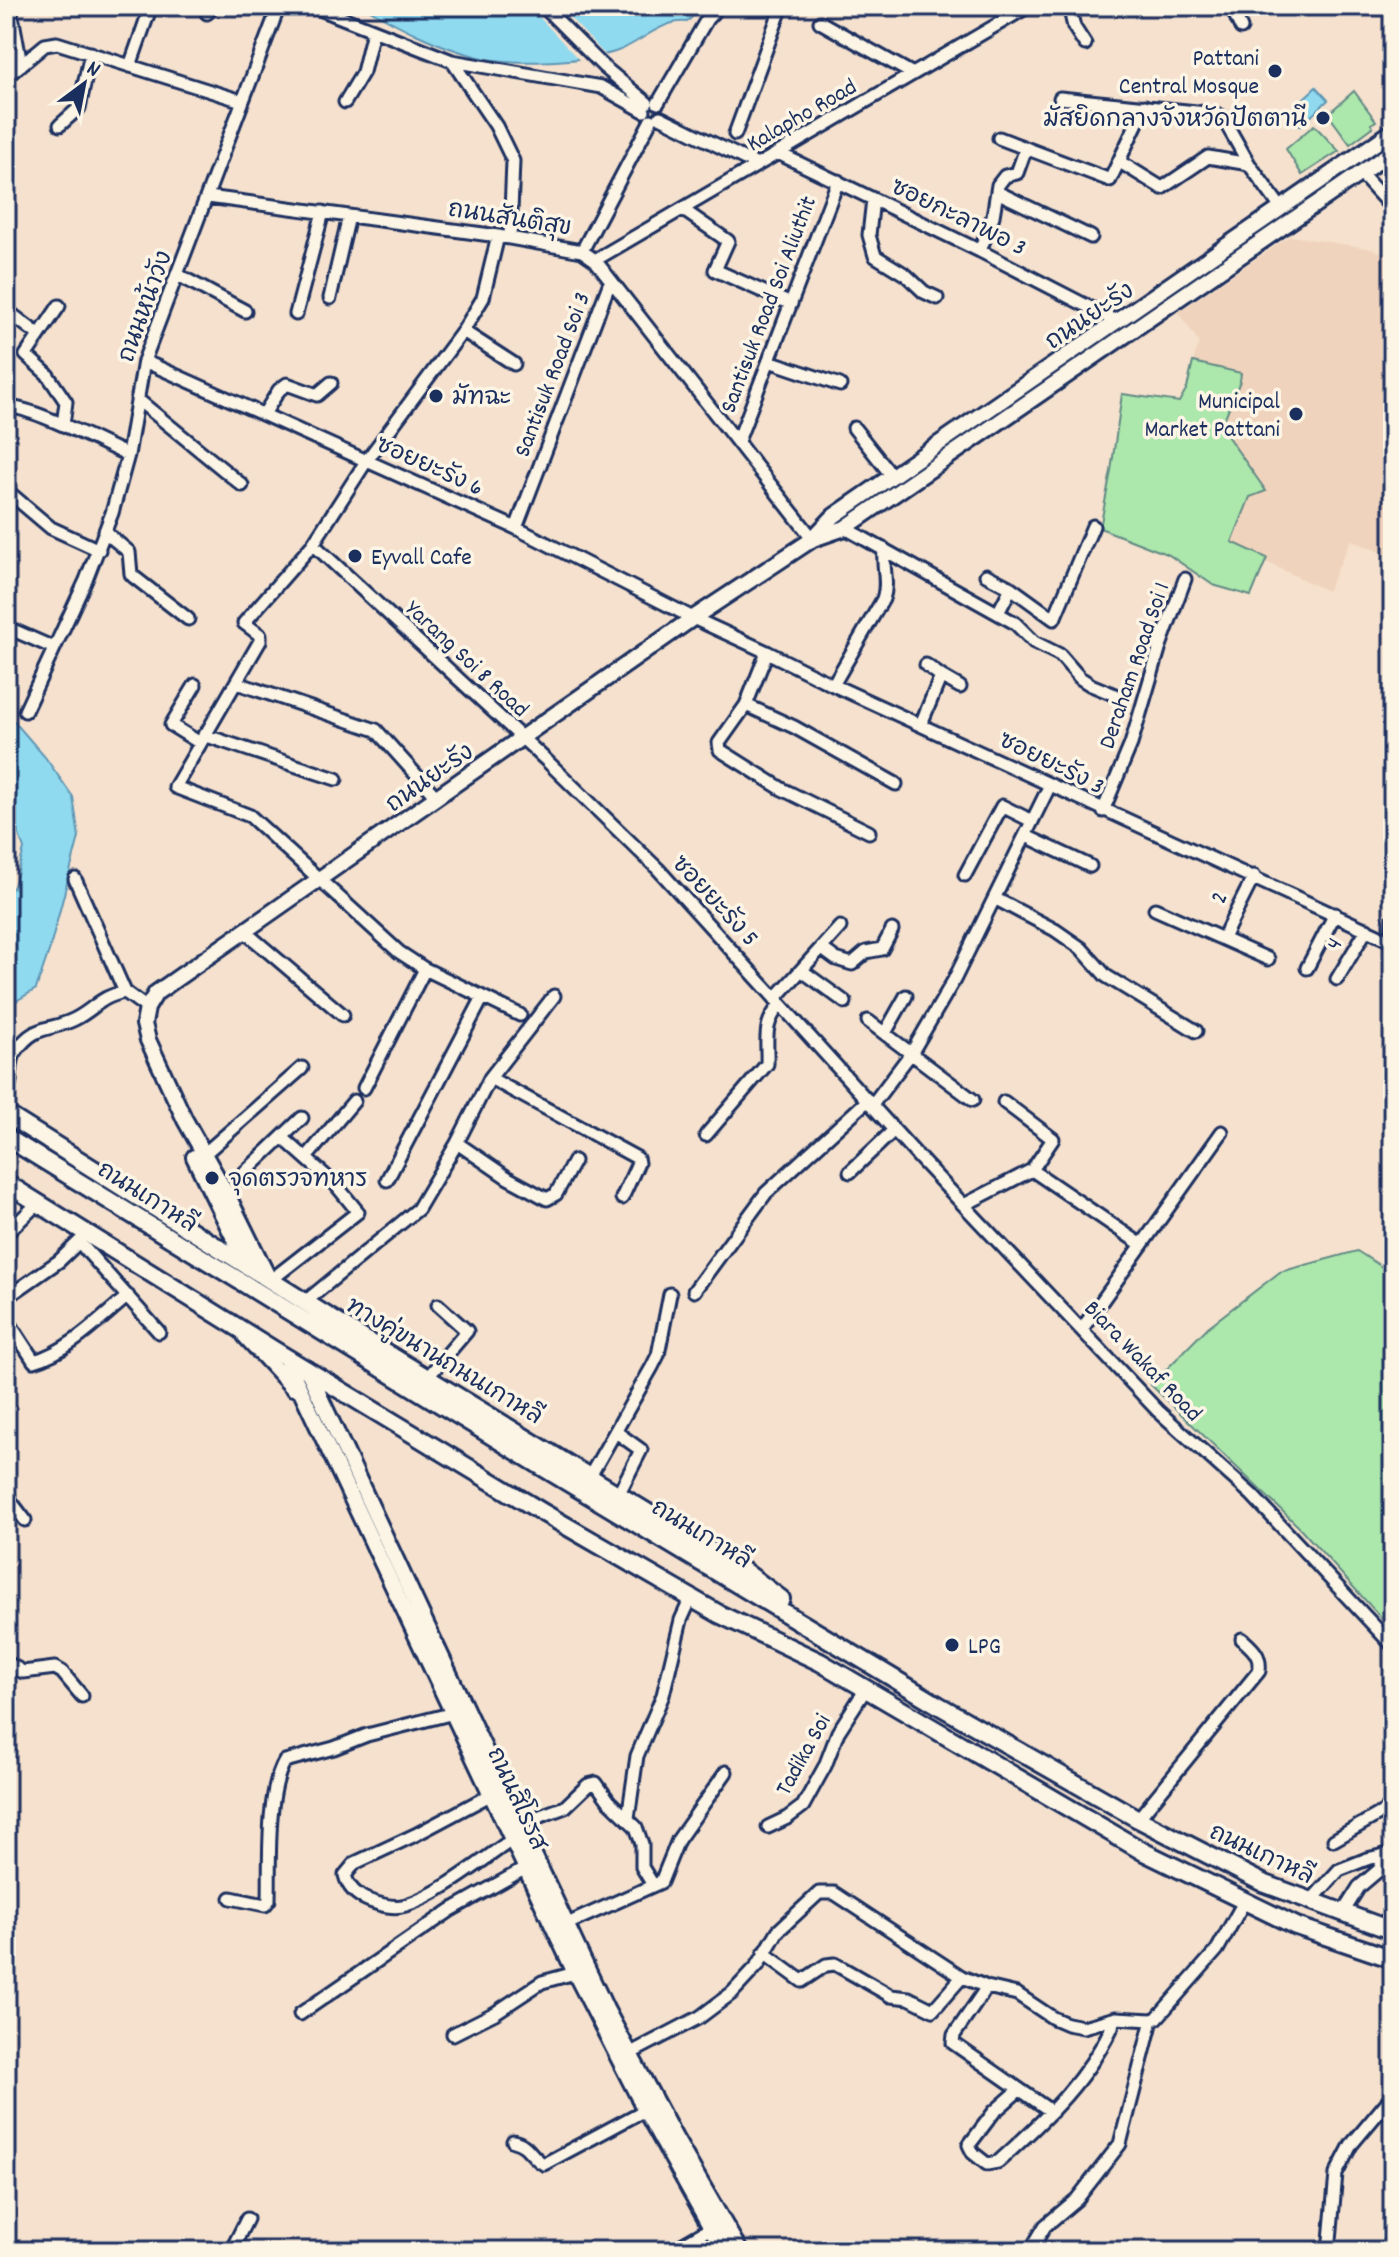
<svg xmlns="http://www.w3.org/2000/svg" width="1399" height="2257" font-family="Dekko,'Playpen Sans Thai',sans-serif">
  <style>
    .built { fill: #f0d3bc }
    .green { fill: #ace7ac; stroke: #648b85; stroke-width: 2 }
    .water { fill: #8fdaef; stroke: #6196b5; stroke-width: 2 }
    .pier { fill: #f5e1cd }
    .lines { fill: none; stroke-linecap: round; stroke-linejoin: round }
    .minor-casing { stroke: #1b2f5e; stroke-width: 17 }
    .major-casing { stroke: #1b2f5e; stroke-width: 20 }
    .highway-casing { stroke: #1b2f5e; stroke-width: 22 }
    .minor { stroke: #fcf5e5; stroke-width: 11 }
    .major { stroke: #fcf5e5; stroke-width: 14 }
    .highway { stroke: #fcf5e5; stroke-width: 16 }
    .poi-dot { fill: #1b2f5e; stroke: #fcf5e5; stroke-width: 3 }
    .labels { text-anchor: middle; stroke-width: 7; stroke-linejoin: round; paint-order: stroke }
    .poi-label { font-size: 24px; fill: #1b2f5e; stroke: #fcf5e5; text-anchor: start }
    .street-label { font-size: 24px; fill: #1b2f5e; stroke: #fcf5e5 }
  </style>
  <rect width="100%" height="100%" fill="#f5e1cd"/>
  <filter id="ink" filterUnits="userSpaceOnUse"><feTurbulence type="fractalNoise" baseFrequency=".0125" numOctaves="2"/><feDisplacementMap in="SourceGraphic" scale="16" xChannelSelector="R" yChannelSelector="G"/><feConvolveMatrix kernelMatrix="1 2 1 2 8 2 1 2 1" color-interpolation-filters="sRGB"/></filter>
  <g filter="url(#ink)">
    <path class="built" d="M1290,236L1367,248L1393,256V338L1387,358L1393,367V409L1388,420L1393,427V557L1351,540L1327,591L1229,544L1206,453L1193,362L1199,342L1178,312Z"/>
    <path class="green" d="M1354,91L1376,121L1371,124L1373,127L1350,144L1328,114Z
      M1314,125L1339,151L1302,175L1286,149Z
      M1193,362L1241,373L1240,381L1221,427L1266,491L1250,497L1232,542L1267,558L1251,596L1213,585L1169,555L1100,528L1111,471L1122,394L1179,402L1187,388Z
      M1357,1251L1393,1274V1631L1300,1528L1151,1385L1208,1327L1280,1272Z"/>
    <path class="water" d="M363,6H703L687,22C661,19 640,44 615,52C581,62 509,66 475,56C436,46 398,26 363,6Z
      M1316,87L1328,100L1301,126L1288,113Z
      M6,712L45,757L73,797L79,837L50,948L36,989L6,1007V896L14,886L24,849L6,797Z"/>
    <path class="pier" d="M529,6H559L608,58L581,62Z"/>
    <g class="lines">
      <defs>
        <path id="minor" d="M7,6L13,21L21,65
          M312,6L452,61L601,87L644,111
          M543,6L604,67L647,103
          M1069,6L1074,27L1085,44
          M1231,6L1241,28
          M207,13L212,6
          M820,22L913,74
          M452,61L496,126L513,161L510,238
          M130,66L151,6
          M6,77L45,45L57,43L242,101
          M1060,98L1216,114L1223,118L1249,164L1281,208
          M345,102L363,72L373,31
          M658,103L707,19L719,6
          M660,117L757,165
          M60,125L79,108L91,53
          M735,134L782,6
          M999,138L1110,180L1145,106
          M778,153L980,251L1118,322
          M1120,162L1162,188L1208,157L1249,164
          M1361,174L1393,209
          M999,193L1091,237
          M208,197L498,236L582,251L595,260L813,539
          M873,199L869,235L875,256L906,275L924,292L937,298
          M682,209L728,241L715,270L791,304
          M498,236L483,298L463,331L367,460L313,544L244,623L260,635V641L175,787L250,816L399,952L425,969L520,1015
          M582,251L651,120
          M980,251L993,216L998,185L1005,176L1017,173L1026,148
          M595,260L1029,6
          M178,275L245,311
          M330,298L349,216
          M59,306L26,355L47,374L66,402L63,425
          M6,310L39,335
          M296,314L323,212
          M463,331L514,364
          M144,361L516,528L693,618L767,652L833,685L1393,942
          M769,361L840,385
          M137,399L242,485
          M6,408C23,402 107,446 128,455
          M264,414L279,390L287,384L317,395L331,383
          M854,428L892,476
          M738,441L838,181
          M6,490L51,528L99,550
          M516,528L610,282
          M845,528L1015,623L1034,642L1060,655L1080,678L1091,685L1120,697
          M105,532L129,552L131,574L134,577L188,619
          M313,544L547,761L658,869L924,1163L1158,1411L1252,1495L1393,1646
          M986,575L1011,588L1054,619L1093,526
          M998,613L1011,588
          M6,627L54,648
          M767,652L746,705L719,743L720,750L782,789L869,832
          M926,665L941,676
          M237,683L376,730L437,798
          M195,685L171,725L200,743
          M833,685L883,599C889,583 882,566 884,549
          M746,705L794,727L896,784
          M25,711L86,580L112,513L128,455L144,361L279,6
          M921,724L941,676L960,687
          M204,735L336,779
          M1103,811L1131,744L1160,646L1185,579
          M1026,836L1090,866
          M965,875L1002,806L1032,821
          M75,879L125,992L147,1008
          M996,899L1055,930L1081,948L1106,976L1196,1031
          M1155,909L1268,959
          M244,931L343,1015
          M1223,938L1254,876
          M1392,942L1393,919
          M821,948L836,959L852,964L866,952L882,949L892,930
          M1307,968L1335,914
          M801,970L845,1002
          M1337,979L1367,929
          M775,999L840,927
          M868,1021L973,1100
          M885,1033L906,996
          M490,1078L637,1158L638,1163L622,1198
          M364,1088L425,969
          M6,1093C14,1080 7,1063 16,1051C36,1023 49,1032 75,1019C96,1008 99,997 125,992
          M872,1105L912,1052L954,980L1050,785
          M706,1135L767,1064C768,1040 762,1025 780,1005
          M457,1143L508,1178L547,1199L556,1194L574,1161
          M203,1155L302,1068
          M306,1158L354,1101
          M1032,1170L1142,1245
          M850,1172L894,1130
          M237,1180L302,1118
          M387,1180L483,997
          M964,1205L1032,1170L1053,1139L1004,1102
          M6,1234L38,1203
          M79,1242L159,1332
          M276,1276L358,1212L336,1185L282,1137
          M694,1291L766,1193L868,1100
          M6,1298L59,1261L84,1237
          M305,1302L418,1209L457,1143L490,1078L554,996
          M6,1318L34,1361C70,1351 100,1319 128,1296
          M1082,1329L1222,1132
          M427,1378L467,1331L438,1305
          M616,1432L641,1450L619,1493
          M590,1476L652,1367L658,1355L670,1294
          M6,1495L25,1520
          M6,1662L23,1672L55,1668L62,1672L82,1696
          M492,1794L415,1835L355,1863L345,1875C348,1888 357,1896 370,1901C381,1905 394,1909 406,1905C441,1894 482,1860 513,1839
          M628,1818L637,1756L663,1695L681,1620L691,1598
          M1138,1819L1259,1671C1261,1655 1253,1649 1242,1639
          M519,1824L565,1807L588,1785L596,1783L609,1801L636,1827L642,1844V1867L653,1885
          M768,1827L787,1818L803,1806L825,1766L838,1732L865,1690
          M1334,1840L1393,1806
          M231,1898L265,1905L269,1900C270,1863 266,1792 285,1761L334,1748L367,1735L454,1713
          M1310,1902L1339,1870L1367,1859L1393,1853
          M1342,1914L1359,1887L1379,1870L1386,1855
          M565,1925L661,1882L678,1840L726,1772
          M764,1953L802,1981L826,1965L835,1964L891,1996L909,1998L933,2010L962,1977
          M987,1987L954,2035L953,2043L1052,2112
          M300,2014L451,1910L526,1868
          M453,2034L495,2013L542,1982L575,1973
          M629,2054L700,2017L732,1993L758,1965L778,1931L819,1893H834L962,1977L987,1987L1017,1994L1053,2018L1067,2024L1083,2027L1116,2018L1152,2020L1157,2018L1217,1950L1244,1902
          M1019,2090L994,2112L969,2145L973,2153L987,2164L998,2162C1045,2120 1091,2077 1116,2018
          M513,2141C529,2144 531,2158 544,2164L645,2110
          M231,2251L247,2219
          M671,2251L711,2228
          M1030,2251L1045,2226L1077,2199L1120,2144L1152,2020
          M1329,2251L1336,2174L1351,2145L1393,2095"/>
        <path id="major" d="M816,535L834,516L1393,131
          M194,1157L248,1267
          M270,1281L231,1202L185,1120L148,1040L144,1024L147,1008L156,993L693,618L813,539L845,528L1393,151
          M245,1336L293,1388
          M285,1357L575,1973L645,2110L724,2251
          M307,1369L606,2009L675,2138L740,2251"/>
        <path id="highway" d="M6,1114L370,1343L745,1572L781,1599
          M6,1137L544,1468L938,1705L1138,1819L1263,1883L1393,1931
          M6,1183L274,1350L542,1512L719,1614L820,1662L1144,1852L1296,1926L1393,1959"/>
      </defs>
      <use href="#minor" class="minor-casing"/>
      <use href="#major" class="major-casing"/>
      <use href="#highway" class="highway-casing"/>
      <use href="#minor" class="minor"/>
      <use href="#major" class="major"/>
      <use href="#highway" class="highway"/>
    </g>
  </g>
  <g class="poi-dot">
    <circle cx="1275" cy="71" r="8"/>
    <circle cx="1323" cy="118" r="8"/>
    <circle cx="436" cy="396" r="8"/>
    <circle cx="1296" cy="414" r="8"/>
    <circle cx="355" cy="556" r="8"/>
    <circle cx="212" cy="1178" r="8"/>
    <circle cx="952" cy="1645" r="8"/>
  </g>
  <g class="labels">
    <g class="poi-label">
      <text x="1259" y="65" text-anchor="end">Pattani<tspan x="1259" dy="28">Central Mosque</tspan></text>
      <text x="1307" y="126" text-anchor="end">มัสยิดกลางจังหวัดปัตตานี</text>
      <text x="452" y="404">มัทฉะ</text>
      <text x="1280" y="408" text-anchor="end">Municipal<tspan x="1280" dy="28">Market Pattani</tspan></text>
      <text x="371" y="564">Eyvall Cafe</text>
      <text x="228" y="1186">จุดตรวจทหาร</text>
      <text x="968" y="1653">LPG</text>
    </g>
    <g class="street-label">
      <text transform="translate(801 114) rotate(-30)" y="8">Kalapho Road</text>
      <text transform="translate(959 216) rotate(26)" y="8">ซอยกะลาพอ 3</text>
      <text transform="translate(510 217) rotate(9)" y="8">ถนนสันติสุข</text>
      <text transform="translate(767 304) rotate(-69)" y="8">Santisuk Road Soi Aliuthit</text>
      <text transform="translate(144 306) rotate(-70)" y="8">ถนนหน้าวัง</text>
      <text transform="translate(1089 315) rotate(-34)" y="8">ถนนยะรัง</text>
      <text transform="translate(551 374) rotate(-69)" y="8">Santisuk Road Soi 3</text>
      <text transform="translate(430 465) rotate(24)" y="8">ซอยยะรัง 6</text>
      <text transform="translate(468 658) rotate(43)" y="8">Yarang Soi 8 Road</text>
      <text transform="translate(1133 665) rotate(-71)" y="8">Deraham Road Soi 1</text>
      <text transform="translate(1052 762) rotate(26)" y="8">ซอยยะรัง 3</text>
      <text transform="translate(429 777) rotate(-35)" y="8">ถนนยะรัง</text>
      <text transform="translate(1218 897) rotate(-63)" y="8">2</text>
      <text transform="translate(716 900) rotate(47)" y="8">ซอยยะรัง 5</text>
      <text transform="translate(1333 943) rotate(-59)" y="8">4</text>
      <text transform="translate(148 1196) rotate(32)" y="8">ถนนเกาหลี</text>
      <text transform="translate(445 1360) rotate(31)" y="8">ทางคู่ขนานถนนเกาหลี</text>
      <text transform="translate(1144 1360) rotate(46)" y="8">Biara Wakaf Road</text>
      <text transform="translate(702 1533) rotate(31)" y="8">ถนนเกาหลี</text>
      <text transform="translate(802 1754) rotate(-61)" y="8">Tadika Soi</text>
      <text transform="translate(518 1798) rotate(65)" y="8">ถนนสิโรรส</text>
      <text transform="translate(1262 1853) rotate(25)" y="8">ถนนเกาหลี</text>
    </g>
  </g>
  <rect width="1399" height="2257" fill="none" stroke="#fcf5e5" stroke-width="32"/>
  <rect x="16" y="16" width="1367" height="2225" fill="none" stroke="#1b2f5e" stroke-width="3" filter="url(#ink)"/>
  <g transform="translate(84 84) rotate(32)" stroke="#fcf5e5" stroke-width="6" paint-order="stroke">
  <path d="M0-6L14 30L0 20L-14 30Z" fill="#1b2f5e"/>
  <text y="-12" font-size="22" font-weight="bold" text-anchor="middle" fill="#1b2f5e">N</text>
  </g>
</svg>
